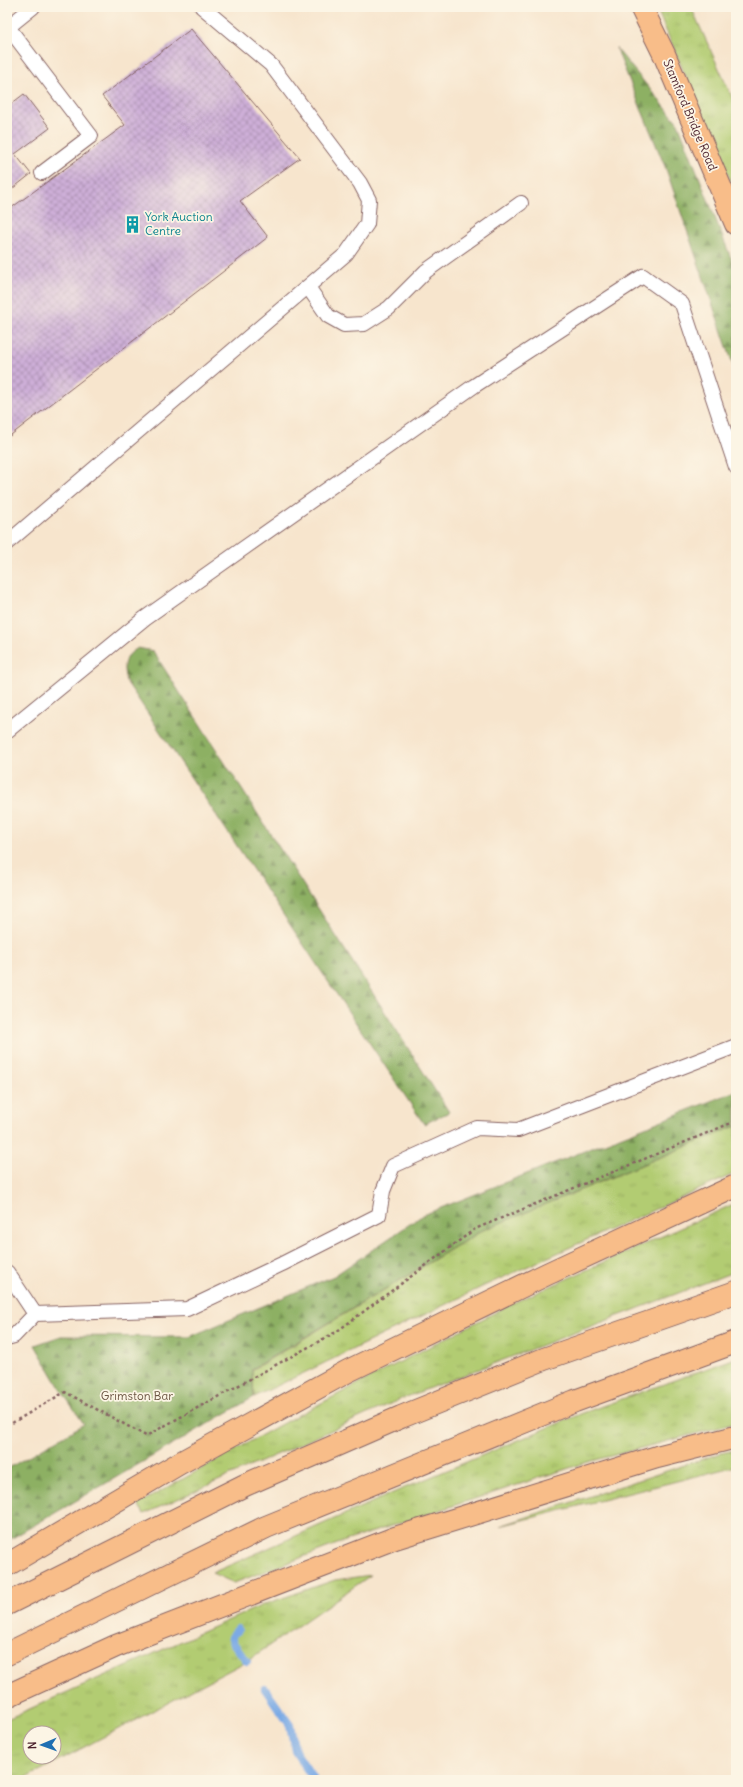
<svg xmlns="http://www.w3.org/2000/svg" width="743" height="1787" font-family="Delius,sans-serif">
  <style>
    .grass { fill: url(#grass-tufts); stroke: #7e764e; fill-rule: evenodd }
    .forest { fill: url(#forest-firs); stroke: #6c6848 }
    .lines { fill: none; stroke-linecap: round; stroke-linejoin: round }
    .stream { stroke: #7baae5; stroke-width: 8 }
    .building { fill: url(#building-cross-hatch) }
    .service-casing { stroke: #876464; stroke-width: 16 }
    .trunk-casing { stroke: #876464; stroke-width: 24 }
    .path { stroke: #876464; stroke-width: 2.5; stroke-dasharray: 3 3; stroke-linecap: butt }
    .service { stroke: #fff; stroke-width: 14 }
    .trunk { stroke: #f8bd89; stroke-width: 22 }
    .labels { text-anchor: middle; stroke-width: 3.5; stroke-linejoin: round; paint-order: stroke }
    .street-label { font-size: 12px; fill: #4a1f2b; stroke: #fcf5e5 }
    .culture-label { font-size: 12px; fill: #0d838f; stroke: #fcf5e5; text-anchor: start }
    .park-label { font-size: 12px; fill: #695340; stroke: #fcf5e5 }
  </style>
  <defs>
    <pattern id="grass-tufts" width="24" height="20" patternUnits="userSpaceOnUse"><rect width="24" height="20" fill="#b2cc72"/><path d="M3 7l-1-3M5 7V3M7 7l1-3M15 17l-1-3M17 17v-4M19 17l1-3" fill="none" stroke="#9baf63"/></pattern>
    <pattern id="forest-firs" width="22" height="20" patternUnits="userSpaceOnUse"><rect width="22" height="20" fill="#8db064"/><path d="M5 1l3.5 6h-7zM16 11l3.5 6h-7z" fill="#758f53"/></pattern>
    <pattern id="building-cross-hatch" width="8" height="8" patternUnits="userSpaceOnUse"><rect width="8" height="8" fill="#ceafd8"/><path d="M0 0l8 8M0 8l8-8" fill="none" stroke="#a98eaf"/></pattern>
  </defs>
  <rect width="100%" height="100%" fill="#fcf5e5"/>
  <filter id="ink" filterUnits="userSpaceOnUse"><feTurbulence type="fractalNoise" baseFrequency=".025" numOctaves="2"/><feDisplacementMap in="SourceGraphic" scale="8" xChannelSelector="R" yChannelSelector="G"/><feConvolveMatrix kernelMatrix="1 2 1 2 8 2 1 2 1" color-interpolation-filters="sRGB"/></filter>
  <filter id="wash" filterUnits="userSpaceOnUse"><feTurbulence type="fractalNoise" baseFrequency=".012" numOctaves="4" result="noise"/><feDisplacementMap in="SourceGraphic" scale="16" xChannelSelector="R" yChannelSelector="G"/><feGaussianBlur stdDeviation="0.9" result="paint"/><feColorMatrix in="noise" values="0 0 0 0 0 0 0 0 0 0 0 0 0 0 0 0 0 1.4 0 .05"/><feComposite in="paint" operator="in"/></filter>
  <g filter="url(#wash)">
    <rect width="100%" height="100%" fill="#f7e5cd"/>
    <path class="grass" d="M656,7H691L736,106V194Z
      M736,1126V1173L486,1285L254,1397L252,1370L483,1230Z
      M736,1203V1271L401,1399L144,1514L138,1504L287,1421L513,1303Z
      M736,1358V1423L588,1462L348,1540L234,1583L212,1573L395,1492L583,1413Z
      M736,1450V1466L500,1526L721,1453Z
      M371,1575L247,1661L22,1780H7V1719L265,1604L335,1580ZM30,1733H54V1757H30Z"/>
    <path class="forest" d="M616,48L678,123L736,271V373L666,169Z
      M138,648L153,651L449,1112L424,1124L126,681C122,664 123,657 138,648Z
      M736,1091V1126L483,1230L252,1369L254,1397L7,1541V1469L84,1424L63,1393L35,1345L61,1336L189,1337L334,1276L423,1215Z"/>
    <g class="lines">
      <path class="stream" d="M238,1629L231,1637L234,1644L247,1661
        M265,1689L290,1725L295,1751L314,1780"/>
    </g>
    <g id="blocks">
      <path class="building" d="M191,29L300,158L240,201L268,237L7,438V211L125,125L102,96Z
        M24,94L50,128L15,154L31,174L7,193V107Z"/>
    </g>
  </g>
  <g filter="url(#ink)">
    <use href="#blocks" fill-opacity="0" stroke="#876464" stroke-width="1"/>
    <g class="lines">
      <defs>
        <path id="service" d="M8,27L91,136L42,173
          M7,28L33,7
          M308,287L328,316L344,325L364,324L389,308L426,271L521,203
          M7,543L346,254L367,224L369,200L360,183L271,65L202,7
          M7,731L145,618L244,548L474,386L643,276L682,304L736,467
          M7,1272L35,1314L187,1309L282,1264L379,1215L383,1191L393,1166L477,1128L518,1130L736,1046
          M7,1338L14,1336L35,1314"/>
        <path id="trunk" d="M641,7L664,54L736,224
          M7,1565L180,1463L348,1371L547,1274L736,1186
          M7,1604L245,1485L401,1417L544,1359L736,1292
          M7,1654L266,1527L575,1401L736,1342
          M7,1696L116,1646L395,1538L657,1457L736,1437"/>
      </defs>
      <use href="#service" class="service-casing"/>
      <use href="#trunk" class="trunk-casing"/>
      <path class="path" d="M7,1426L65,1392L146,1436L336,1332L475,1229L736,1121"/>
      <use href="#service" class="service"/>
      <use href="#trunk" class="trunk"/>
    </g>
  </g>
  <defs>
    <symbol id="building-bare" viewBox="-9 -9 18 18"><path d="M-4-6H4V6H1V3H-1V6H-4ZM-2.5-4.3h1.7v1.8h-1.7ZM.8-4.3h1.7v1.8H.8ZM-2.5-1h1.7V.8h-1.7ZM.8-1h1.7V.8H.8Z" fill="#0f9aa8" stroke="#fcf5e5" stroke-width="2.5" paint-order="stroke"/></symbol>
  </defs>
  <g fill-rule="evenodd">
    <use href="#building-bare" x="120" y="212" width="25" height="25"/>
  </g>
  <g class="labels">
    <g class="street-label">
      <text transform="translate(690 115) rotate(67)" y="4">Stamford Bridge Road</text>
    </g>
    <g class="culture-label">
      <text x="145" y="221">York Auction<tspan x="145" dy="14">Centre</tspan></text>
    </g>
    <g class="park-label">
      <text x="137" y="1400">Grimston Bar</text>
    </g>
  </g>
  <rect width="743" height="1787" fill="none" stroke="#fcf5e5" stroke-width="24"/>
  <g transform="translate(42 1745) rotate(268)"><circle r="19" fill="#fcf5e5" stroke="#b59f9b"/>
  <path d="M0-3L7 15L0 10L-7 15Z" fill="#1f6fb2"/>
  <text y="-6" font-size="11" font-weight="bold" text-anchor="middle" fill="#4a1f2b">N</text>
  </g>
</svg>
